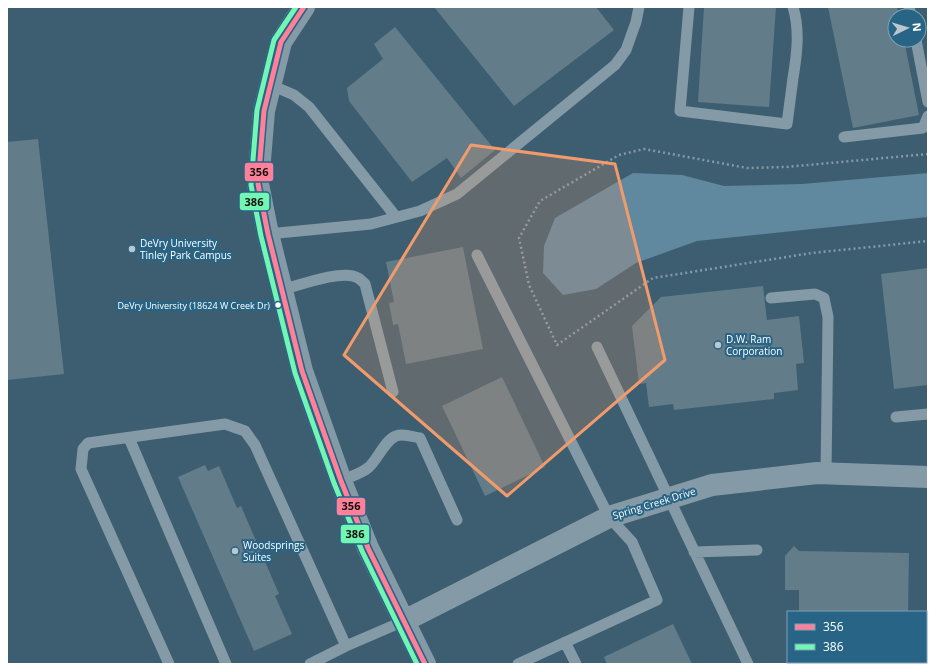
<svg xmlns="http://www.w3.org/2000/svg" width="935" height="671" font-family="'Open Sans',sans-serif">
  <style>
    .water { fill: #60889e }
    .building { fill: #627c89 }
    .lines { fill: none; stroke-linecap: round; stroke-linejoin: round }
    .path { stroke: #849aa6; stroke-width: 2.5; stroke-dasharray: 2 3; stroke-linecap: butt }
    .service { stroke: #849aa6; stroke-width: 11 }
    .minor { stroke: #849aa6; stroke-width: 22 }
    .bus-1-casing { stroke: #276486; stroke-width: 8 }
    .bus-2-casing { stroke: #276486; stroke-width: 8 }
    .bus-1 { stroke: #ff8098; stroke-width: 5 }
    .bus-2 { stroke: #73f6b3; stroke-width: 5 }
    .marked { fill: #f19b6d; fill-opacity: 0.2; stroke: #f19b6d; stroke-width: 3; stroke-linejoin: round }
    .poi-dot { fill: #bbc7cd; stroke: #276486; stroke-width: 1.5 }
    .bus-dot { fill: #fff; stroke: #276486; stroke-width: 1.5 }
    .labels { text-anchor: middle; stroke-width: 4; stroke-linejoin: round; paint-order: stroke }
    .bus-label { font-size: 9px; fill: #fff; stroke: #276486; text-anchor: end }
    .poi-label { font-size: 10px; fill: #fff; stroke: #276486; text-anchor: start }
    .street-label { font-size: 10px; fill: #fff; stroke: #276486 }
    .line-badge { stroke: #276486; stroke-width: 1.5 }
    .pale-badge-label { font-size: 11px; text-anchor: middle; font-weight: bold; fill: #111 }
  </style>
  <rect width="100%" height="100%" fill="#3d5e70"/>
  <path class="water" d="M633,173L682,175L724,186L802,184L928,173V217L697,241L636,263L596,289L563,295L543,273L544,246L555,218Z"/>
  <path class="building" d="M434,7H596L614,30L514,106Z
    M704,7H776L769,107L698,102Z
    M828,7H897L899,16H895V40H904L919,115L853,128Z
    M395,27L495,150L461,178L447,158L412,182L349,101L347,88L383,59L374,44Z
    M38,139L64,374L7,380V142Z
    M463,247L483,349L406,364L398,324L393,325L389,303L394,302L386,262Z
    M928,268V385L894,389L881,274Z
    M763,286L767,320L799,316L804,363L796,364L798,390L774,393V399L674,410L673,404L649,407L646,383L639,384L632,326L661,297Z
    M502,377L545,467L485,496L442,406Z
    M205,465L208,471L219,466L237,508L241,506L279,594L275,596L292,634L254,651L178,477Z
    M794,546L799,551L909,553L908,612H799V590H785V556Z
    M673,624L692,664H607L604,657Z
    M798,662H907V664H798Z"/>
  <g class="lines">
    <path class="path" d="M928,154L786,167L747,168L644,149L619,155L540,201L519,238L529,285L557,345L653,278L812,253L928,241"/>
    <path class="service" d="M689,7L680,111L787,124C789,109 791,93 793,78C797,54 800,30 793,7
      M909,7L911,16
      M916,40L928,102
      M271,85L294,95L309,107L396,217
      M844,137L923,128L928,116
      M268,234L371,224L420,211L457,194L615,65L626,50L636,22L639,7
      M477,255L609,517L632,542L657,600L518,664
      M282,290C300,285 342,269 358,278C360,279 363,282 365,284L393,392
      M771,298L815,294L824,298L828,317L826,474
      M597,347L748,664
      M896,417L928,414
      M129,438L226,664
      M341,481C349,477 363,473 369,467C378,459 385,440 396,436C403,433 413,437 420,438L457,520
      M694,552L757,550
      M565,642L576,664
      M169,664L81,469L83,449L88,443L225,424L245,431L255,445L346,646
      M310,664L346,646L404,621"/>
    <path class="minor" d="M304,7L281,42L264,111L258,184L268,234L302,371L341,481L368,548L425,664
      M404,621L609,517L712,485L817,473L928,477"/>
    <defs>
      <path id="bus-1" d="M304,7L281,42L264,111L258,184L268,234L302,371L341,481L368,548L425,664"/>
      <path id="bus-2" d="M296,7L274,40L257,110L251,185L261,236L295,373L334,483L362,551L417,664"/>
    </defs>
    <use href="#bus-1" class="bus-1-casing"/>
    <use href="#bus-2" class="bus-2-casing"/>
    <use href="#bus-1" class="bus-1"/>
    <use href="#bus-2" class="bus-2"/>
  </g>
  <path class="marked" d="M471,145L615,164L665,360L507,496L344,355Z"/>
  <g class="poi-dot">
    <circle cx="132" cy="249" r="4"/>
    <circle cx="718" cy="345" r="4"/>
    <circle cx="235" cy="551" r="4"/>
  </g>
  <circle class="bus-dot" cx="278" cy="305" r="3.5"/>
  <g class="labels">
    <g class="bus-label">
      <text x="270" y="309">DeVry University (18624 W Creek Dr)</text>
    </g>
    <g class="poi-label">
      <text x="140" y="247">DeVry University<tspan x="140" dy="12">Tinley Park Campus</tspan></text>
      <text x="726" y="343">D.W. Ram<tspan x="726" dy="12">Corporation</tspan></text>
      <text x="243" y="549">Woodsprings<tspan x="243" dy="12">Suites</tspan></text>
    </g>
    <g class="street-label">
      <text transform="translate(654 503) rotate(-17)" y="4">Spring Creek Drive</text>
    </g>
  </g>
  <g class="line-badge">
    <rect x="244" y="162" width="30" height="20" rx="4" fill="#ff8098"/>
    <rect x="239" y="192" width="31" height="19" rx="4" fill="#73f6b3"/>
    <rect x="336" y="497" width="30" height="19" rx="4" fill="#ff8098"/>
    <rect x="340" y="524" width="30" height="20" rx="4" fill="#73f6b3"/>
  </g>
  <g class="pale-badge-label">
    <text x="259" y="176">356</text>
    <text x="254" y="206">386</text>
    <text x="351" y="510">356</text>
    <text x="355" y="538">386</text>
  </g>
  <rect width="935" height="671" fill="none" stroke="#ffffff" stroke-width="16"/>
  <rect x="787" y="611" width="140" height="52" fill="#276486" stroke="#7da2b6"/>
  <rect x="795" y="624" width="20" height="6" fill="#ff8098" stroke="#7da2b6"/>
  <text x="823" y="631" font-size="12" fill="#ffffff">356</text>
  <rect x="795" y="644" width="20" height="6" fill="#73f6b3" stroke="#7da2b6"/>
  <text x="823" y="651" font-size="12" fill="#ffffff">386</text>
  <g transform="translate(907 28) rotate(85)"><circle r="19" fill="#276486" stroke="#7da2b6"/>
  <path d="M0-3L7 15L0 10L-7 15Z" fill="#bbc7cd"/>
  <text y="-6" font-size="11" font-weight="bold" text-anchor="middle" fill="#ffffff">N</text>
  </g>
</svg>
